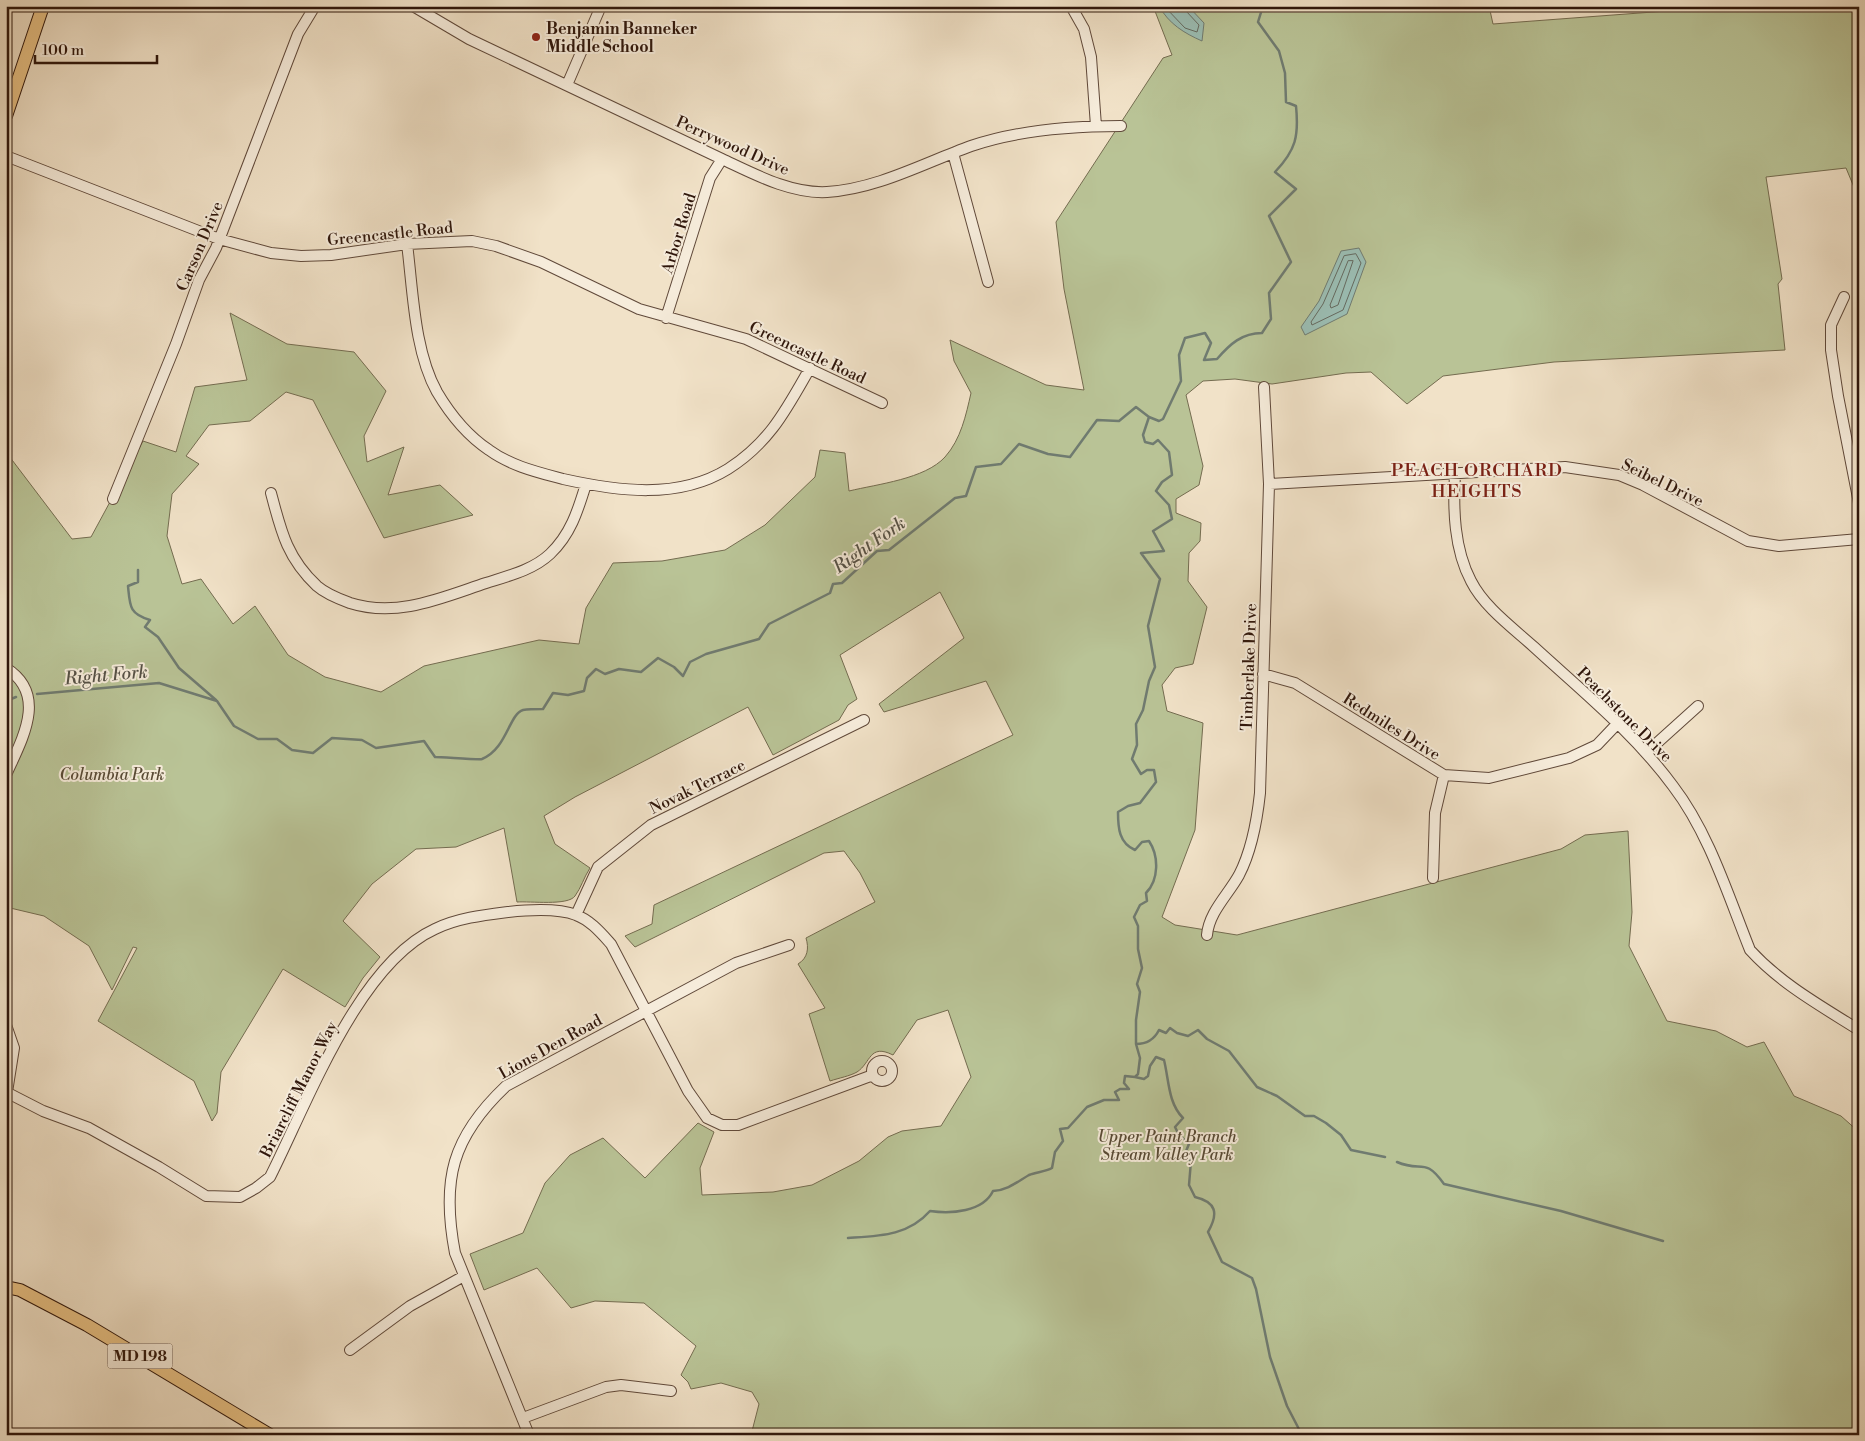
<svg xmlns="http://www.w3.org/2000/svg" width="1865" height="1441" font-family="'Libre Bodoni',serif">
  <style>
    .green { fill: #b9c396; stroke: #746c50 }
    .water { fill: #9bbeb4; stroke: #707b70 }
    .lines { fill: none; stroke-linecap: round; stroke-linejoin: round }
    .shore { stroke: #656a60; stroke-width: 1 }
    .stream { stroke: #707b70; stroke-width: 2.5 }
    .minor-casing { stroke: #60493a; stroke-width: 12 }
    .major-casing { stroke: #2f160b; stroke-width: 14 }
    .minor { stroke: #f6ecdb; stroke-width: 10 }
    .major { stroke: #e8c184; stroke-width: 12 }
    .poi-dot { fill: #8f2418; stroke: #f6ecdb; stroke-width: 2 }
    .labels { text-anchor: middle; stroke-width: 4; stroke-linejoin: round; paint-order: stroke }
    .shield { fill: #f6ecdb; stroke: #6b5649; stroke-width: 1 }
    .shield-label { font-size: 15px; font-weight: bold; fill: #2f160b }
    .poi-label { font-size: 16px; font-weight: bold; fill: #2f160b; stroke: #f6ecdb; text-anchor: start }
    .street-label { font-size: 16px; fill: #2f160b; stroke: #f6ecdb }
    .park-label { font-size: 16px; font-style: italic; fill: #584a35; stroke: #f6ecdb }
    .neighbourhood-label { font-size: 18px; letter-spacing: 1px; fill: #7a1f14; stroke: #f6ecdb }
    .water-label { font-size: 18px; font-style: italic; fill: #555146; stroke: #f6ecdb }
  </style>
  <rect width="100%" height="100%" fill="#f1e2c8"/>
  <filter id="stains"><feTurbulence type="fractalNoise" baseFrequency=".004" numOctaves="4"/><feColorMatrix values="0 0 0 0 .2 0 0 0 0 .09 0 0 0 0 .02 0 0 0 .5 -.17"/></filter>
  <radialGradient id="worn" r=".72"><stop offset=".6" stop-color="#630" stop-opacity="0"/><stop offset="1" stop-color="#630" stop-opacity=".3"/></radialGradient>
  <path class="green" d="M1153,6H1489L1493,24L1733,6H1859V192H1856L1846,168L1766,177L1782,279L1778,284L1785,350L1554,362L1443,376L1407,404L1371,372L1346,373L1272,384L1235,379L1203,381L1186,395L1203,466L1199,485L1176,499V513L1201,523L1200,541L1189,553L1188,581L1207,607L1193,664L1175,668L1162,685L1167,711L1203,723L1195,830L1162,917L1175,925L1237,935L1561,849L1585,835L1628,831L1632,912L1629,946L1667,1021L1716,1031L1747,1047L1764,1042L1794,1096L1841,1116L1859,1132V1435H751L759,1404L752,1392L721,1383L691,1389L688,1382L681,1375L696,1346L644,1303L595,1301L571,1308L537,1268L484,1290L470,1254L523,1233L545,1183L570,1155L603,1138L645,1178L698,1123L714,1132L700,1168L702,1195L773,1192L812,1185L859,1161L888,1137L902,1131L941,1126L971,1077L948,1010L917,1020L893,1055C869,1043 871,1063 857,1072C850,1076 839,1078 830,1081L809,1014L825,1008L798,964C808,958 809,948 806,938L875,902L860,873L844,851L824,853L635,947L625,936L652,924L654,905L1013,735L986,681L884,712L879,704L964,638L940,592L840,655L857,699L848,705L839,720L773,755L748,707L575,797L544,816L555,844L590,868C584,877 581,888 575,896C568,906 530,901 517,902L504,828L456,847L416,849L372,884L343,921L380,957L363,978L345,1007L283,969L221,1072L217,1113L212,1121L194,1081L98,1021L137,948L133,947L112,990L89,946L44,916L6,907V452L72,539L91,537L143,441L176,452L195,387L247,380L230,313L287,344L354,352L386,391L364,436L367,462L404,447L388,495L440,485L473,515L384,538L313,400L286,392L250,421L209,425L186,456L199,464L172,494L167,536L182,584L201,579L233,624L255,606L288,655L325,677L381,692L424,666L539,640L579,644L586,608L613,563L662,561L725,550L765,525L815,477L820,450L845,453L849,491C878,484 925,479 945,457C961,439 966,415 971,393L954,361L950,340L1046,385L1084,390L1064,289L1056,222L1163,58L1172,55Z"/>
  <path class="water" d="M1159,6H1188L1204,23L1202,41C1184,33 1169,24 1159,6Z
    M1359,248L1366,262L1347,314L1305,335L1301,327L1319,301L1341,251Z"/>
  <g class="lines">
    <path class="shore" d="M1164,6L1185,28L1197,32L1199,25L1186,11L1185,6
      M1356,254L1361,263L1343,310L1312,325L1311,322L1323,304L1344,256Z
      M1353,261L1338,305L1331,308L1330,305L1348,261Z"/>
    <path class="stream" d="M138,570V582L128,586C130,606 129,614 150,620L145,627L158,637L179,668L216,700
      M37,694L159,683L217,701L234,726L258,739H277L292,750L313,753L332,738L362,740L376,748L424,741L435,757C443,757 479,760 482,759C507,749 509,714 523,710C529,709 537,709 543,709L553,693L568,695L584,691L587,678L596,669L605,674L619,669L641,672L658,658L674,667L683,676L690,662L706,654L759,639L769,624L830,593L833,584L842,583L877,551L889,550L955,498L966,496L976,467L1001,464L1019,444L1048,454L1070,457L1097,420L1119,421L1136,407L1149,417L1159,421L1163,419L1181,381L1179,355L1185,338L1205,333L1211,343L1204,360L1217,359C1230,344 1242,333 1262,333L1271,319L1269,293L1291,262L1269,216L1296,189L1275,172C1296,150 1299,136 1296,106L1286,102L1285,73L1279,51L1258,22L1263,6
      M6,701L16,697
      M1136,1044C1146,1044 1154,1040 1159,1030L1166,1033L1170,1028L1177,1033L1188,1036L1198,1030L1207,1039L1229,1051L1257,1087L1277,1096L1305,1116H1314L1326,1123L1341,1135L1351,1150L1385,1157
      M1135,1077L1144,1079L1148,1076L1150,1066L1156,1057L1164,1060C1169,1080 1168,1103 1183,1118L1175,1127L1179,1135L1189,1144L1184,1156L1191,1161L1189,1185L1195,1197C1216,1202 1219,1213 1208,1232L1222,1262L1252,1278L1256,1289L1270,1357L1287,1406L1302,1435
      M1397,1162C1422,1173 1424,1156 1444,1184L1561,1211L1663,1241
      M848,1238C879,1236 908,1236 930,1211C951,1214 983,1212 993,1191C1008,1190 1017,1182 1029,1175C1036,1172 1045,1172 1052,1168L1055,1152L1063,1141L1060,1129L1068,1128L1087,1107L1104,1100H1119L1115,1092L1120,1089H1129L1124,1083L1125,1076L1135,1077L1138,1074L1140,1058L1136,1044V1020L1140,992L1137,984L1142,968L1138,949V926L1134,917L1140,905L1147,901L1146,893C1159,880 1159,856 1149,841L1142,842L1135,850C1119,843 1118,828 1118,812L1128,806L1140,803L1156,782L1154,770H1147L1141,774L1132,759L1137,745L1136,724L1143,710L1149,681L1155,667L1148,626L1160,579L1141,553L1164,551L1153,531L1172,519L1169,505L1156,491L1162,482L1172,475L1169,452L1158,440L1153,444L1145,442L1143,435L1149,417"/>
    <defs>
      <path id="minor" d="M413,6L469,39L722,159C754,174 791,194 827,192C877,189 924,163 971,146C1018,130 1072,126 1121,126
        M1071,6L1084,29L1091,57L1096,126
        M567,85L601,6
        M953,153L988,282
        M6,156L219,239L271,253L301,256L331,255L407,244L472,241L496,246L541,262L639,309L746,339L882,403
        M407,244C413,290 414,351 437,392C450,414 468,436 489,450C511,466 537,472 563,479C617,491 678,500 728,469C770,442 786,410 810,368
        M1844,297L1831,325V350L1838,396L1859,503
        M666,318L710,178L722,159
        M1455,474C1453,509 1454,549 1471,581C1484,607 1513,628 1534,647C1582,691 1634,733 1673,786C1709,833 1728,895 1750,950C1781,984 1821,1006 1859,1030
        M1269,484L1565,467L1619,475L1643,485L1748,541L1779,546L1859,539
        M271,493C281,531 287,558 317,586C326,594 339,599 350,603C397,618 441,598 486,583C508,576 533,570 550,554C571,534 578,510 586,484
        M113,499L176,344L199,280L216,248L298,34L315,6
        M6,668C49,695 21,741 6,775
        M1263,674L1295,683L1444,775L1489,778L1569,758L1597,745L1617,724
        M1647,752L1698,706
        M1433,878L1435,813L1444,775
        M576,915L598,867L651,825L864,720
        M1207,935C1209,912 1228,895 1239,875C1252,850 1257,821 1260,793L1269,484L1264,387
        M6,1025L14,1048L7,1092
        M872 1071a10 10 0 1 1 20 0a10 10 0 1 1-20 0Z
        M6,1092L43,1111L89,1128L159,1167L206,1196L240,1197L256,1188L270,1177C307,1104 358,964 435,929C458,918 484,915 508,912C527,910 558,908 576,915C590,920 601,933 611,944L688,1091L707,1118L722,1125H738L873,1075
        M350,1350L410,1306L464,1276
        M523,1418L606,1387L621,1385L671,1391
        M529,1435L455,1253C441,1180 452,1137 506,1086L736,963L789,945"/>
      <path id="major" d="M6,116L43,6
        M6,1287L20,1290L87,1325L270,1435"/>
    </defs>
    <use href="#minor" class="minor-casing"/>
    <use href="#major" class="major-casing"/>
    <use href="#minor" class="minor"/>
    <use href="#major" class="major"/>
  </g>
  <circle class="poi-dot" cx="536" cy="37" r="5"/>
  <g class="labels">
    <rect class="shield" x="107.5" y="1343.5" width="65" height="25" rx="4"/>
    <g class="shield-label">
      <text x="140" y="1361">MD 198</text>
    </g>
    <g class="poi-label">
      <text x="546" y="34">Benjamin Banneker<tspan x="546" dy="18">Middle School</tspan></text>
    </g>
    <g class="street-label">
      <text transform="translate(733 145) rotate(24)" y="6">Perrywood Drive</text>
      <text transform="translate(390 233) rotate(-6)" y="6">Greencastle Road</text>
      <text transform="translate(678 233) rotate(-73)" y="6">Arbor Road</text>
      <text transform="translate(199 246) rotate(-67)" y="6">Carson Drive</text>
      <text transform="translate(808 352) rotate(25)" y="6">Greencastle Road</text>
      <text transform="translate(1663 482) rotate(26)" y="6">Seibel Drive</text>
      <text transform="translate(1248 667) rotate(-88)" y="6">Timberlake Drive</text>
      <text transform="translate(1625 714) rotate(45)" y="6">Peachstone Drive</text>
      <text transform="translate(1392 726) rotate(32)" y="6">Redmiles Drive</text>
      <text transform="translate(697 786) rotate(-26)" y="6">Novak Terrace</text>
      <text transform="translate(550 1046) rotate(-29)" y="6">Lions Den Road</text>
      <text transform="translate(298 1089) rotate(-63)" y="6">Briarcliff Manor Way</text>
    </g>
    <g class="park-label">
      <text x="112" y="780">Columbia Park</text>
      <text x="1167" y="1142">Upper Paint Branch<tspan x="1167" dy="18">Stream Valley Park</tspan></text>
    </g>
    <g class="neighbourhood-label">
      <text x="1477" y="476">PEACH ORCHARD<tspan x="1477" dy="21">HEIGHTS</tspan></text>
    </g>
    <g class="water-label">
      <text transform="translate(869 545) rotate(-35)" y="6">Right Fork</text>
      <text transform="translate(106 675) rotate(-5)" y="6">Right Fork</text>
    </g>
  </g>
  <rect width="1865" height="1441" fill="none" stroke="#f1e2c8" stroke-width="25"/>
  <rect x="8" y="8" width="1850" height="1426" fill="none" stroke="#2f160b" stroke-width="2.5"/>
  <rect x="12" y="12" width="1840" height="1416" fill="none" stroke="#2f160b"/>
  <path d="M35 55v8h122v-8" fill="none" stroke="#2f160b" stroke-width="2.5"/>
  <text x="42" y="55" font-size="15" fill="#2f160b" stroke="#f6ecdb" stroke-width="4" paint-order="stroke">100 m</text>
  <rect width="100%" height="100%" filter="url(#stains)"/>
  <rect width="100%" height="100%" fill="url(#worn)"/>
</svg>
